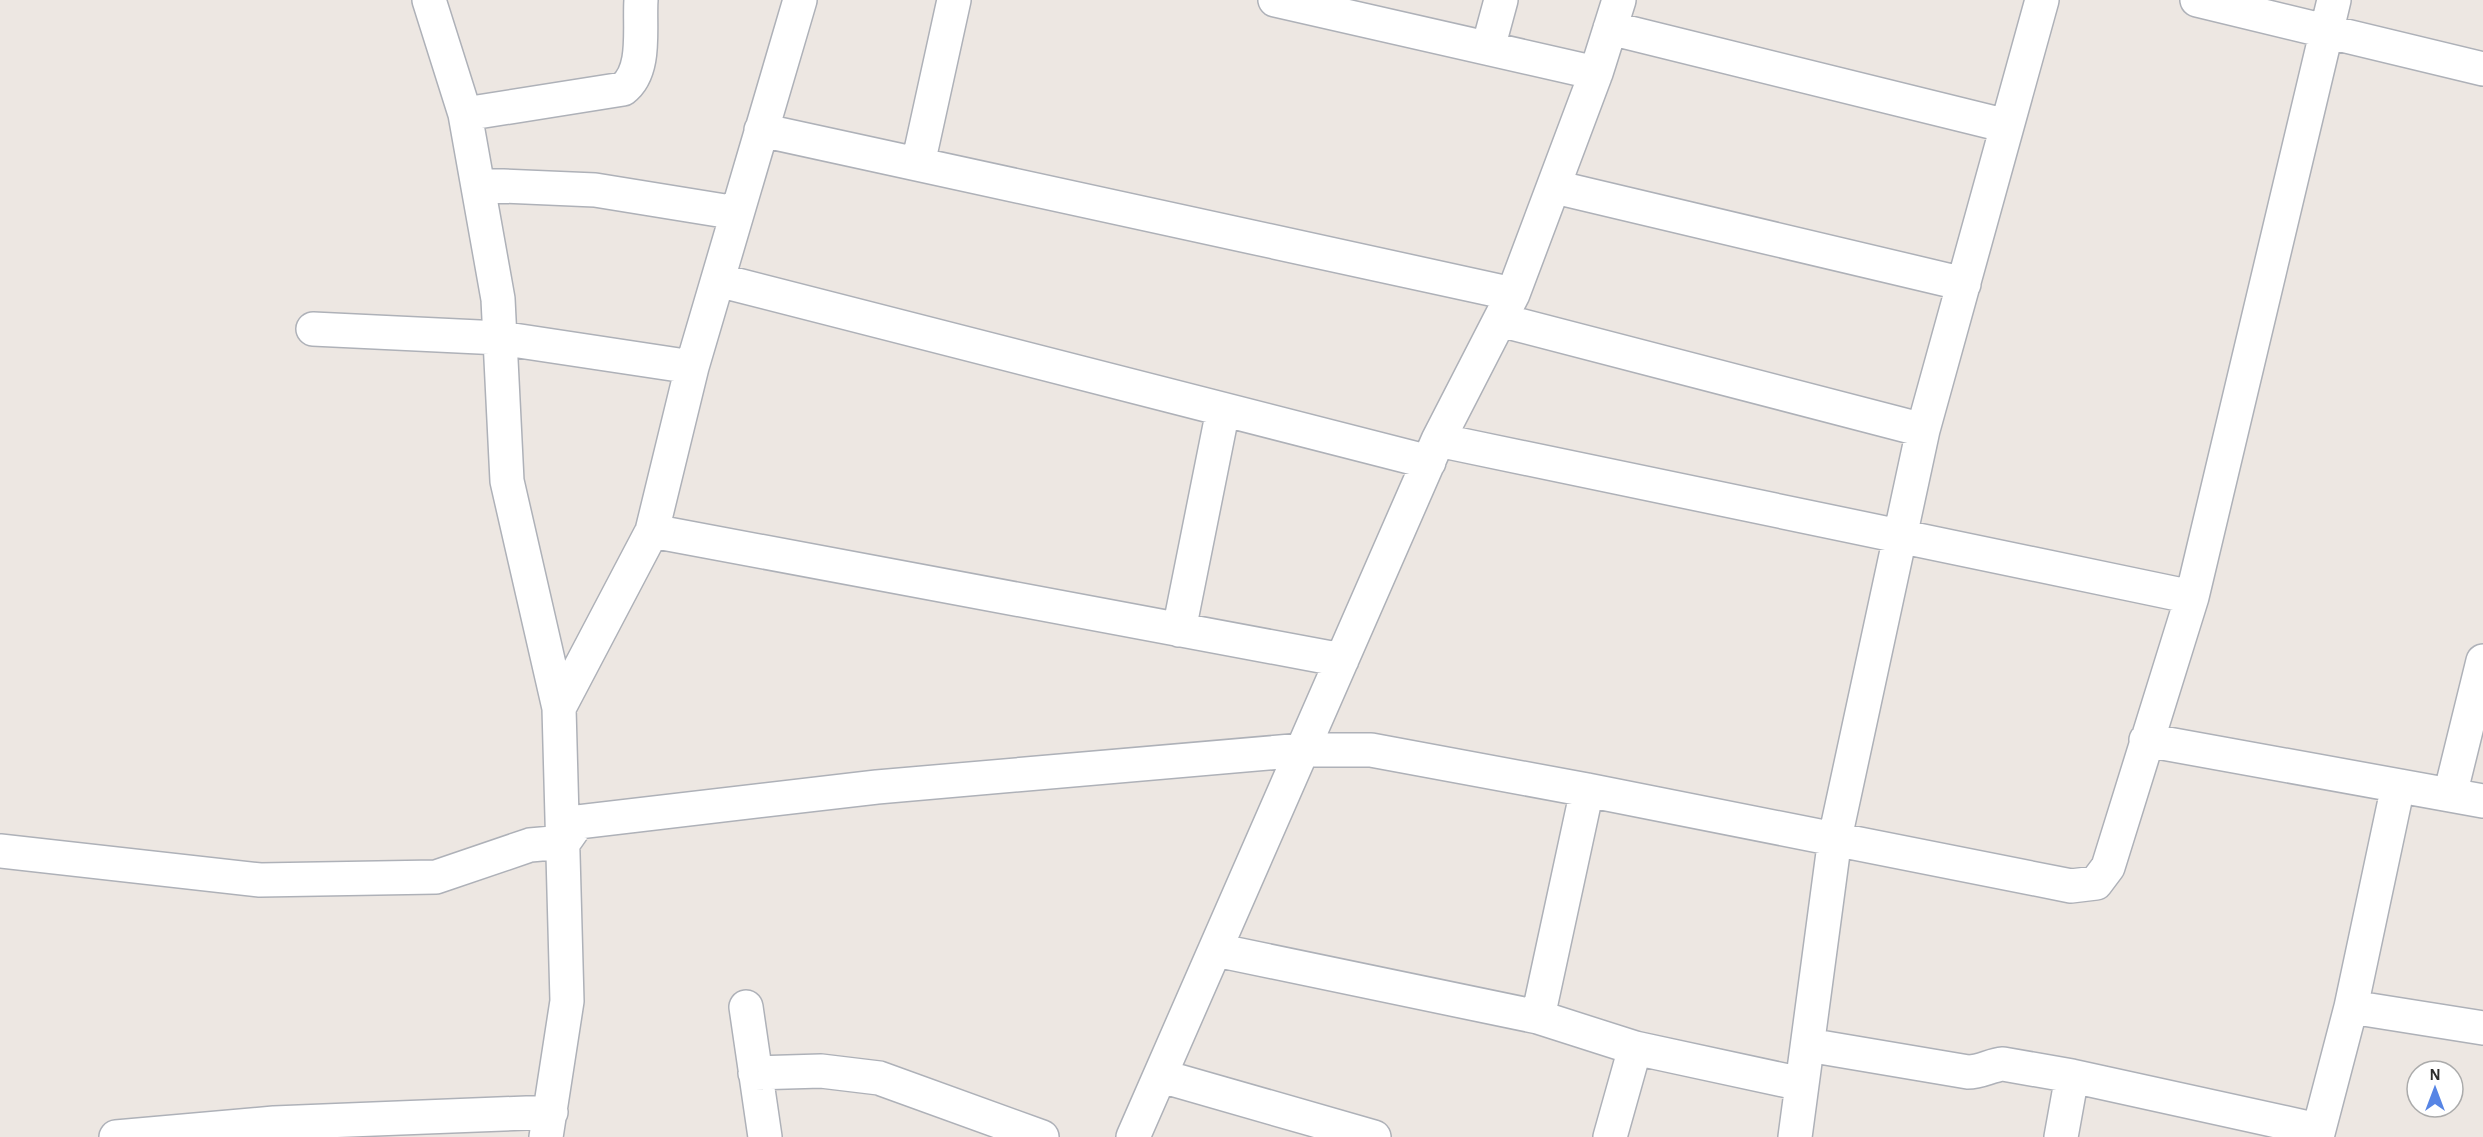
<svg xmlns="http://www.w3.org/2000/svg" width="2483" height="1137" font-family="'Alegreya Sans',sans-serif">
  <style>
    .lines { fill: none; stroke-linecap: round; stroke-linejoin: round }
    .minor-casing { stroke: #aeb1b8; stroke-width: 36 }
    .minor { stroke: #fff; stroke-width: 33 }
  </style>
  <rect width="100%" height="100%" fill="#ede7e2"/>
  <g class="lines">
    <defs>
      <path id="minor" d="M429,0L465,114L498,299L507,481L559,708
        M1275,0L1596,73
        M2197,0L2483,69
        M1610,28L2007,126
        M1488,48L1501,0
        M465,114L623,89C647,71 639,27 641,0
        M761,130L1513,294
        M918,164L954,0
        M478,185L595,190L737,213
        M1555,187L1964,284
        M718,280L1429,462
        M1500,320L1923,430
        M313,329L500,338L692,367
        M1438,440L1513,294L1596,73L1619,0
        M652,531L1342,660
        M1179,630L1223,410
        M2146,740L2483,801
        M1587,790L1538,1017L1635,1048L1610,1137
        M2450,795L2483,661
        M0,851L260,880L436,877L530,845L564,842L578,822L877,787L1303,750H1371L1587,790L2071,886L2096,883L2108,867L2192,597L2334,0
        M1216,950L1538,1017
        M746,1007L765,1137
        M2351,1007L2483,1028
        M1808,1045L1968,1072C1981,1072 1991,1065 2003,1064L2072,1076L2318,1130
        M1635,1048L1802,1084
        M755,1073L821,1071L879,1078L1042,1137
        M1161,1076L1374,1137
        M116,1137L274,1123L551,1112
        M546,1137L567,1001L559,708L652,531L692,367L800,0
        M1133,1137L1438,440L2192,597
        M1795,1137L1835,838L1923,430L2042,0
        M2061,1137L2072,1076
        M2317,1137L2351,1007L2398,786"/>
    </defs>
    <use href="#minor" class="minor-casing"/>
    <use href="#minor" class="minor"/>
  </g>
  <g transform="translate(2435 1089)"><circle r="28" fill="#ffffff" stroke="#ababab" stroke-width="1.5"/>
  <path d="M0-4.5L10 22L0 15L-10 22Z" fill="#5785e5"/>
  <text y="-9" font-size="16" font-weight="bold" text-anchor="middle" fill="#2e2e2e">N</text>
  </g>
</svg>
